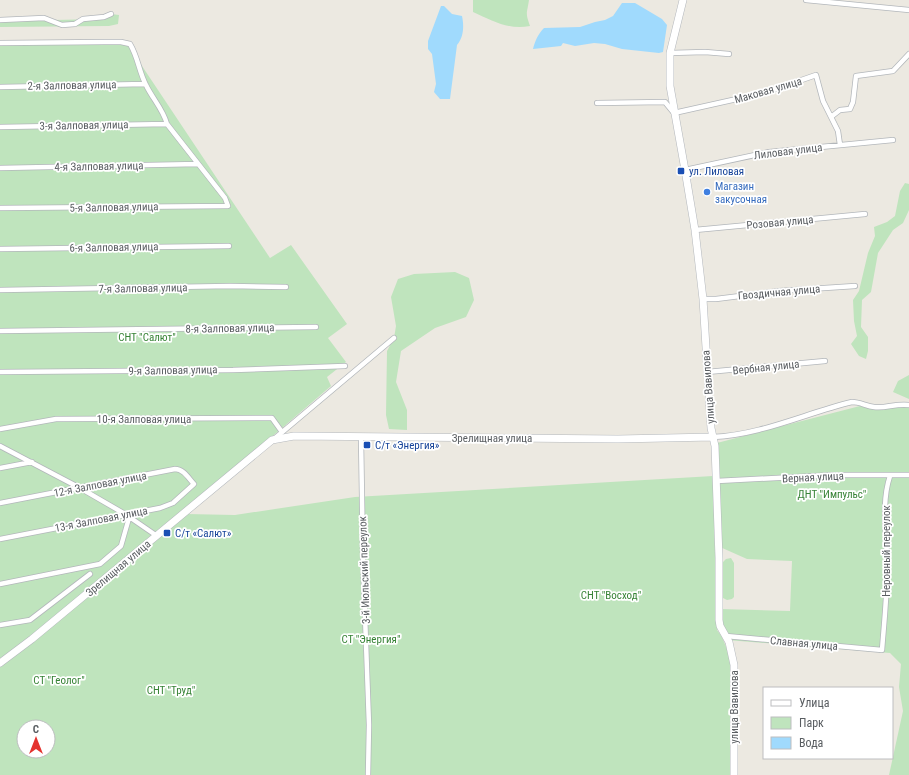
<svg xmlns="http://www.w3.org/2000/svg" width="909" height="775" font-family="'Roboto Condensed',sans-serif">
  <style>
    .green { fill: #bfe4bd; fill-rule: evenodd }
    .water { fill: #a0dafd }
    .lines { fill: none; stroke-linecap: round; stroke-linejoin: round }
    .street-casing { stroke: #b3b7bb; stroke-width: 6 }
    .secondary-casing { stroke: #b4b8bd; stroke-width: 8 }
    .street { stroke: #fff; stroke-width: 4.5 }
    .secondary { stroke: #fff; stroke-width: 7 }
    .transit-dot { fill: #1a4fb4; stroke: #fff; stroke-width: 1.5 }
    .shop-dot { fill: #3f7fe0; stroke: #fff; stroke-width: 1.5 }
    .labels { text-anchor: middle; stroke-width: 3.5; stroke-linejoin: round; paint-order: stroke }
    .street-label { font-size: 11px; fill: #595d61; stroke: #fff }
    .transit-label { font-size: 11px; fill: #164399; stroke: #fff; text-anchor: start }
    .shop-label { font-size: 11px; fill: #366cbe; stroke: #fff; text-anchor: start }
    .park-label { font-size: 11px; fill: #378336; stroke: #fff }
  </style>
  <rect width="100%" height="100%" fill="#ece9e1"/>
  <path class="green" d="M473,0H529C527,14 525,12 530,26C508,30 493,21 473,12Z
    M111,14L119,15L118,24L109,26L0,27V21L105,19Z
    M0,40L128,45L270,258L291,245L347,324L328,338L346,362L327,377L331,386C222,479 114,574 0,660Z
    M905,183L909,184V210L903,223L893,230L878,253L871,292L862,300L861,327L868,337V351L866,359L859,356L851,344L857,336L854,321L853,300L859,291L868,253L875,236L874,227L887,222L895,216L900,191Z
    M455,272L469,278L474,300L466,317L435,328L401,351L396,382L407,410V430L389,429L386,415L387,351L394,338L396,326L391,297L398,279L414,274Z
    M909,375V399L893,392L898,381Z
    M860,406L873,409L904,407L909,408V775H889L903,711L899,687L901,664L890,653L727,640L720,629V609L790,611L792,561L747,559L720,547L717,443Z
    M713,476L717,630L722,637L731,659L733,775H0V667L186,514L235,515L355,497ZM24,727H48V751H24Z
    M731,558L734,563V597L732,599L727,600L723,598V562L726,559Z"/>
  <path class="water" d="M622,3H635L662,19L667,25L663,52L659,53L622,49L605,44L594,43L575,46L563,43L561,46L533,49C535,41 538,34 544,28L580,27L595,22L605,20L613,16Z
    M441,6H444L452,14L462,16C464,25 464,37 457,45L450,99H440L434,92L436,84L432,54L428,49V41Z"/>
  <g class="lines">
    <defs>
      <path id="street" d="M806,0L909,10
        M0,20L44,18L62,25L75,24L83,19L104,17L111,14
        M0,43L104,42H121L130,44C138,57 139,72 146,85C152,98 163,109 167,124L225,198L228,206L0,208
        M670,53L705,52L729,54
        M0,87L145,84
        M597,103L665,102L674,113L764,93L816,75L823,101L838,131L840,145
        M831,117L840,110L850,109L853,102L856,76L893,71L909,54
        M0,127L167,124
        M0,168L198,164
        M685,170L769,152L893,140
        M695,230L865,214
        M0,249L229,246
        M0,290L230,286L286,287
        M703,299H716L779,291L855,286
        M0,331L316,327
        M0,372L233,370L345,366
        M707,372L825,361
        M0,429L56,419L272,418L282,432
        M361,437L363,561L369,725L368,775
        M713,437C761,435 806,413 852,402C860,402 866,406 874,407C885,409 896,403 909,405
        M274,439L394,338
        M0,446L80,488L125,514L157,536
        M0,468L32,462
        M717,481L833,475H909
        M0,503L175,469C184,469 189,479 194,484L173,503L160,508L0,539
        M0,584L100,564L121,546L129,518
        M0,625L30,620L90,574
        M726,636L882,650C884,624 887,597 887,570C888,539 880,506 890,476"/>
      <path id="secondary" d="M683,0L670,53V86L685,170L695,230L703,299L711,428L715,446L719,558V620L720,626L729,642L734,665V775
        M0,663L32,639L272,440L294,436L618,439L713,437"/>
    </defs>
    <use href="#street" class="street-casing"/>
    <use href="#secondary" class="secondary-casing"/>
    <use href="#street" class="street"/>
    <use href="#secondary" class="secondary"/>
  </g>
  <g class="transit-dot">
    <rect x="677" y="167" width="8" height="8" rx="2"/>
    <rect x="363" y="441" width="8" height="8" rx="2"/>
    <rect x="163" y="529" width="8" height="8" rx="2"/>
  </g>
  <circle class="shop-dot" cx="707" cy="192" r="4"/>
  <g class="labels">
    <g class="street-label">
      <text transform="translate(72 85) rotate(-1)" y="4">2-я Залповая улица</text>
      <text transform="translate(768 90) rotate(-16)" y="4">Маковая улица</text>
      <text transform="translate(84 125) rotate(-1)" y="4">3-я Залповая улица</text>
      <text transform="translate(788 151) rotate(-7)" y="4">Лиловая улица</text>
      <text transform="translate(99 166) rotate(-1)" y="4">4-я Залповая улица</text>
      <text transform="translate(114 207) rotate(-1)" y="4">5-я Залповая улица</text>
      <text transform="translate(780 222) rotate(-5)" y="4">Розовая улица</text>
      <text transform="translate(114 247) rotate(-1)" y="4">6-я Залповая улица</text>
      <text transform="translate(143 288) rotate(-1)" y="4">7-я Залповая улица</text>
      <text transform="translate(779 292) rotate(-5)" y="4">Гвоздичная улица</text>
      <text transform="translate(230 328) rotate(-1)" y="4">8-я Залповая улица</text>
      <text transform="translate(766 367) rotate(-6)" y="4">Вербная улица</text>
      <text transform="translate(173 370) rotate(-1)" y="4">9-я Залповая улица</text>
      <text transform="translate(708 387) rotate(-94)" y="4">улица Вавилова</text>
      <text x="144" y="423">10-я Залповая улица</text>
      <text x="492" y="442">Зрелищная улица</text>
      <text transform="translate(813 477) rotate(-3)" y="4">Верная улица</text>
      <text transform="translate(100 484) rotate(-11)" y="4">12-я Залповая улица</text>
      <text transform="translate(101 519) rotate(-11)" y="4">13-я Залповая улица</text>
      <text transform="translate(886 551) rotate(-90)" y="4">Неровный переулок</text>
      <text transform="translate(118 568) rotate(-40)" y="4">Зрелищная улица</text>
      <text transform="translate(364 570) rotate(-92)" y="4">3-й Июльский переулок</text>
      <text transform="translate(804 643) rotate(5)" y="4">Славная улица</text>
      <text transform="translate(734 707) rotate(-90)" y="4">улица Вавилова</text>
    </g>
    <g class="transit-label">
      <text x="689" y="175">ул. Лиловая</text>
      <text x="375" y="449">С/т «Энергия»</text>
      <text x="175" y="537">С/т «Салют»</text>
    </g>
    <g class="shop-label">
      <text x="715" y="190">Магазин<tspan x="715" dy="13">закусочная</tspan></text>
    </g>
    <g class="park-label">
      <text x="147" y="341">СНТ "Салют"</text>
      <text x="832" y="498">ДНТ "Импульс"</text>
      <text x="611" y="599">СНТ "Восход"</text>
      <text x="371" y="643">СТ "Энергия"</text>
      <text x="59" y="684">СТ "Геолог"</text>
      <text x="171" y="694">СНТ "Труд"</text>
    </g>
  </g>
  <rect x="763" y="687" width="130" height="72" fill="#ffffff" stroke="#bdbec0"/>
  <rect x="771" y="700" width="20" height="6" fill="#ffffff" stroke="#bdbec0"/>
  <text x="799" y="707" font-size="12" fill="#595d61">Улица</text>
  <rect x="771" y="717" width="20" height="12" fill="#bfe4bd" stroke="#bdbec0"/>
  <text x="799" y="727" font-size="12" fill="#595d61">Парк</text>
  <rect x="771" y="737" width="20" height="12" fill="#a0dafd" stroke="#bdbec0"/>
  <text x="799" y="747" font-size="12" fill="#595d61">Вода</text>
  <g transform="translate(36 739)"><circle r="19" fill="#ffffff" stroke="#bdbec0"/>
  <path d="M0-3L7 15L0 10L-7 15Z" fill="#e4322e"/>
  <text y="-6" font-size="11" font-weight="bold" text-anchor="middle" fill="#595d61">С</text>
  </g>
</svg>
